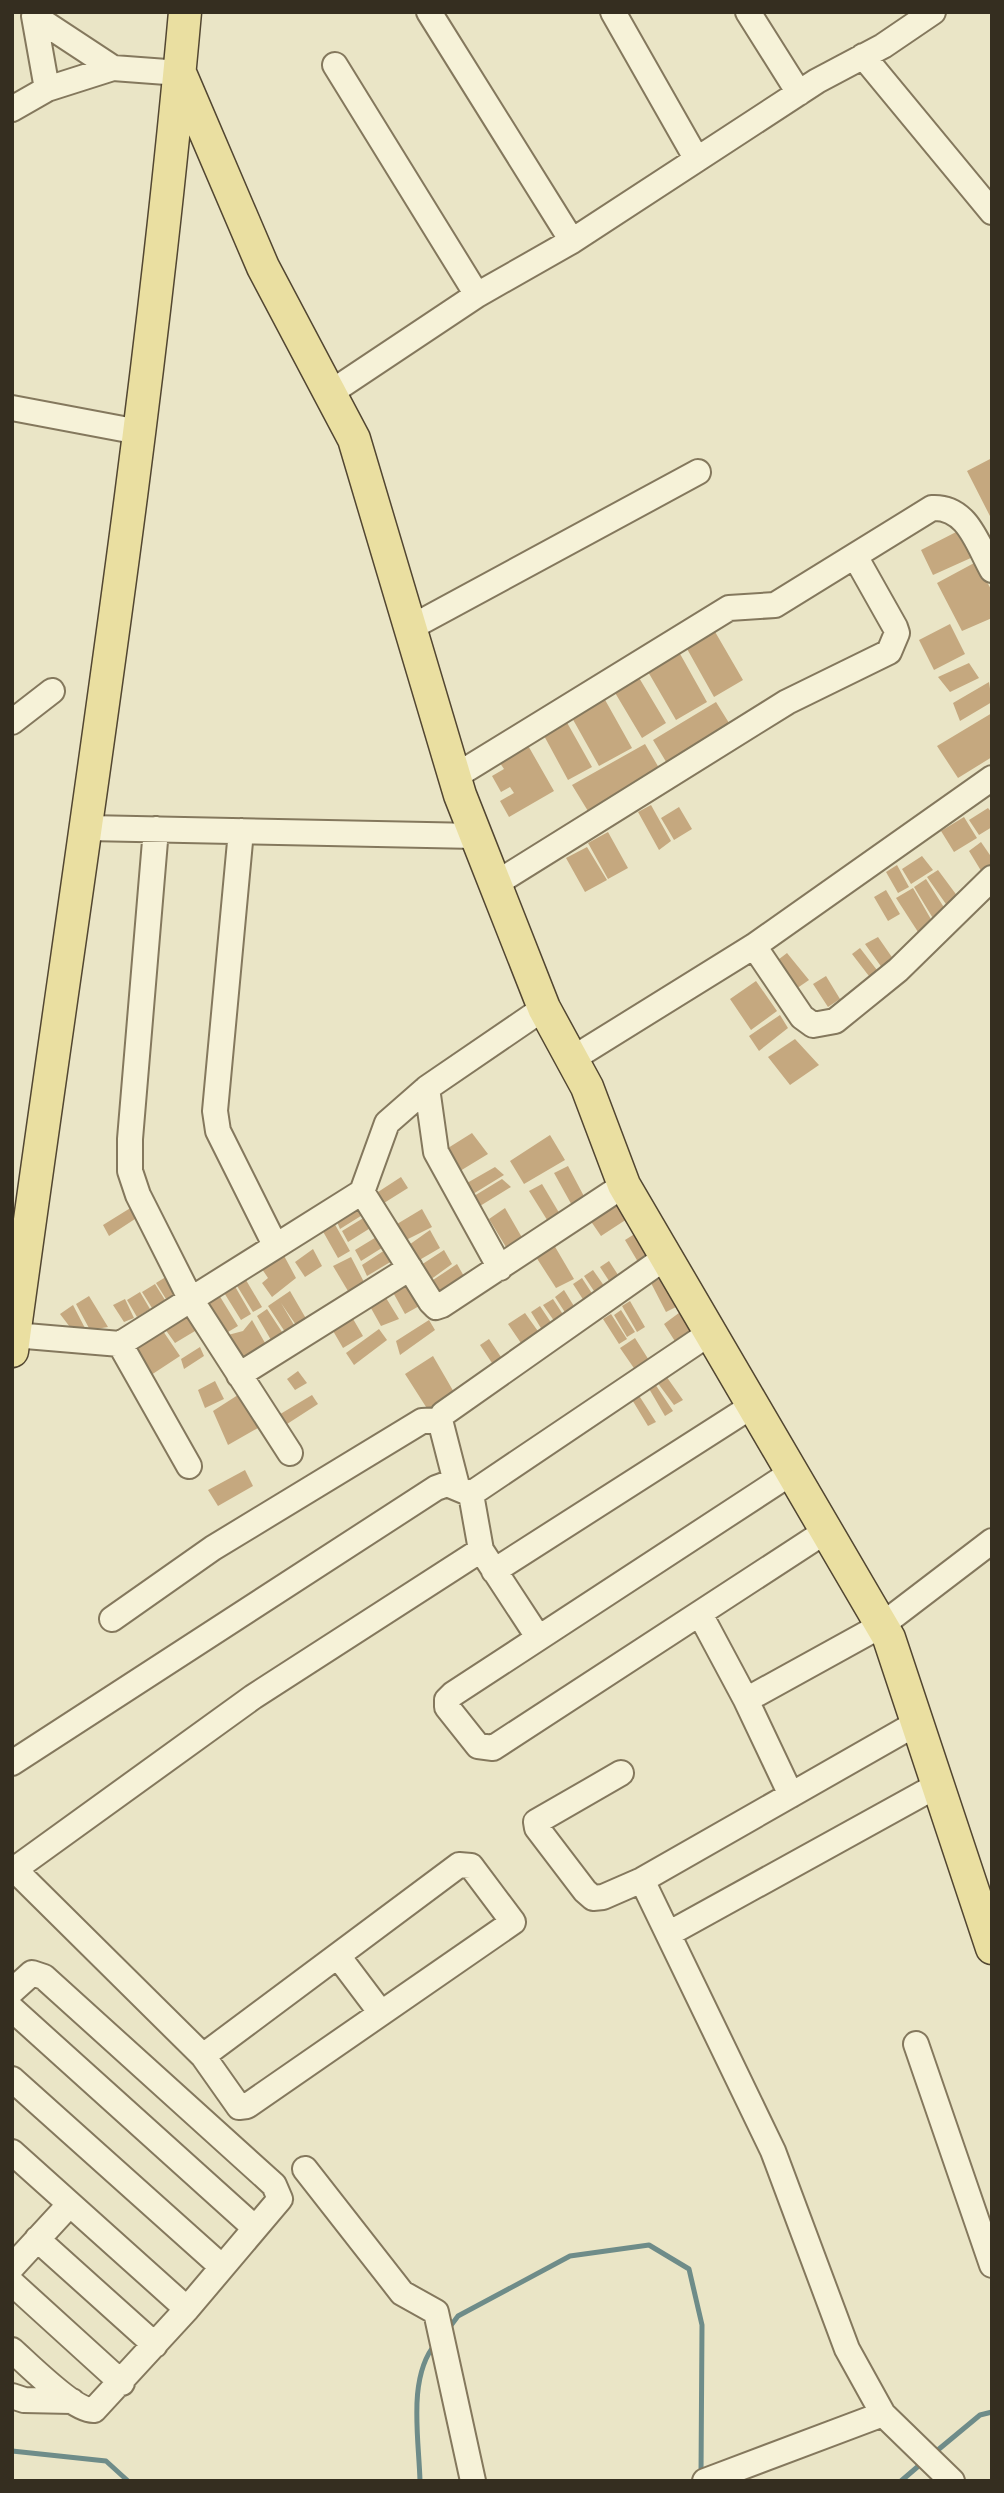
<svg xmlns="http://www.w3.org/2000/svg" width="1004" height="2493" font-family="Literata,serif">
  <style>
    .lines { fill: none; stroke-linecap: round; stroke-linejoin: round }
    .stream { stroke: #6e8c89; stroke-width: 5 }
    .building { fill: #c5a87f }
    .minor-casing { stroke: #84785d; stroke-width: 28 }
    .major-casing { stroke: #524631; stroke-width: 35 }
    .minor { stroke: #f6f2d8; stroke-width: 24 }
    .major { stroke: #eadfa1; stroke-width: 32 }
  </style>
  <rect width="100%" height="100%" fill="#eae5c6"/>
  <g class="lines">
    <path class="stream" d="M449,2328L458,2316L570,2256L649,2245L689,2269L702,2325L701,2475
      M12,2451L106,2461L128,2481
      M933,2454L980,2415L992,2412
      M420,2481C419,2439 407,2377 436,2343
      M901,2481L922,2463"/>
  </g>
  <path class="building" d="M992,458V520L967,471Z
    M960,530L973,557L933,575L921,550Z
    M976,562L992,591V618L962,631L937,583Z
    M950,624L965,654L934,670L919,640Z
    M714,630L743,680L714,697L686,647Z
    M679,652L707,702L676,720L647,670Z
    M969,663L979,678L950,692L938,677Z
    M638,676L666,723L642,738L614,691Z
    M989,682L992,702L960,721L953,703Z
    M604,698L632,748L599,766L571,716Z
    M716,702L734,731L671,770L653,740Z
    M992,713V757L958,778L937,746Z
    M565,719L592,767L568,780L542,732Z
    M526,742L554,791L509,817L500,801L514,793L510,787L501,792L492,776L504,769L500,763L515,755L512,750Z
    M645,744L662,773L591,816L572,785Z
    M651,805L671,841L659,850L638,812Z
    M679,807L692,829L674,840L661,818Z
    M988,808L992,813V827L979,835L969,820Z
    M964,817L977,838L954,852L941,831Z
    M608,832L628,868L608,879L588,843Z
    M981,842L992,858V868L983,874L969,851Z
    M587,847L607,880L585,892L566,858Z
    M922,856L933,870L911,884L902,869Z
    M897,865L909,887L898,893L886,872Z
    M938,870L958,897L948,907L927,877Z
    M926,879L945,909L934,920L914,887Z
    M913,888L932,921L918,932L896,898Z
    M886,890L900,914L888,921L874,897Z
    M878,937L896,963L885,972L865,944Z
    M860,948L880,974L872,980L852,954Z
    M787,953L809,980L793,991L774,963Z
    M826,976L840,999L828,1007L813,984Z
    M756,981L777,1011L751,1030L730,999Z
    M780,1015L788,1028L759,1051L749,1036Z
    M795,1039L819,1065L790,1085L768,1057Z
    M472,1133L488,1154L460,1171L448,1148Z
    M550,1135L565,1160L524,1184L510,1161Z
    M568,1166L587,1202L574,1209L554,1173Z
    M495,1167L504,1175L473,1194L467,1183Z
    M401,1177L408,1188L384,1203L378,1192Z
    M502,1179L511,1187L480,1206L474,1196Z
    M542,1184L561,1216L549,1223L529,1191Z
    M358,1203L364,1214L340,1229L335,1217Z
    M616,1203L627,1219L601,1236L590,1220Z
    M132,1207L138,1217L109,1236L103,1225Z
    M505,1208L524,1241L509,1252L489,1219Z
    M422,1209L432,1227L406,1240L397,1224Z
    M365,1217L372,1227L348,1242L342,1231Z
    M333,1221L350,1251L338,1258L321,1228Z
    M430,1230L440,1248L416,1262L406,1247Z
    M641,1230L657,1257L641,1267L625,1240Z
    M378,1236L385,1246L361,1261L355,1250Z
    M554,1245L574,1279L556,1288L536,1257Z
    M313,1249L322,1266L305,1277L295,1262Z
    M385,1250L392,1261L367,1276L362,1265Z
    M444,1250L452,1264L430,1280L421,1265Z
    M282,1252L296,1278L272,1297L262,1283L268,1278L260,1266Z
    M351,1257L364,1282L348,1291L333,1266Z
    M609,1261L622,1281L613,1287L600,1267Z
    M457,1264L465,1278L442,1295L433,1280Z
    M593,1270L607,1290L598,1297L584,1276Z
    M169,1275L179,1291L166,1299L156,1283Z
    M243,1275L262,1307L253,1312L234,1281Z
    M668,1275L682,1304L666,1312L651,1283Z
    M406,1278L421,1305L405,1314L390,1287Z
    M582,1278L595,1298L586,1304L573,1284Z
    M233,1283L251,1314L241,1320L223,1291Z
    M155,1284L165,1300L152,1308L142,1292Z
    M564,1290L577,1311L568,1317L555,1297Z
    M290,1291L308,1322L298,1328L281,1303L297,1330L287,1335L268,1306Z
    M140,1292L150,1309L137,1317L127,1300Z
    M383,1293L399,1319L381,1326L367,1301Z
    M219,1295L238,1326L228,1332L209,1303Z
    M89,1296L108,1327L90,1330L76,1304Z
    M125,1299L134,1318L124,1322L113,1305Z
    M553,1299L566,1319L557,1325L543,1305Z
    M630,1301L645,1327L637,1332L622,1306Z
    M73,1305L87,1332L76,1335L60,1314Z
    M540,1306L554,1327L544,1333L531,1312Z
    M687,1307L701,1331L678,1346L664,1324Z
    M267,1309L286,1338L274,1345L257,1316Z
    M621,1310L635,1332L627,1337L614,1315Z
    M349,1312L363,1336L343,1348L329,1324Z
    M191,1313L200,1328L175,1343L165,1329Z
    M525,1313L540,1334L523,1346L508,1324Z
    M611,1314L627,1339L619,1344L603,1319Z
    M252,1320L269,1350L244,1364L228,1335L243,1331Z
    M429,1320L435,1330L400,1355L396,1341Z
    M379,1329L387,1340L354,1365L346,1353Z
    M163,1331L180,1356L145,1379L129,1353Z
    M635,1338L652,1365L638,1374L620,1348Z
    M489,1339L503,1360L494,1366L480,1345Z
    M200,1347L204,1356L184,1369L181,1359Z
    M433,1356L455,1394L428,1410L405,1374Z
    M298,1371L307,1383L295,1390L287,1379Z
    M666,1376L683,1400L674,1405L657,1382Z
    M215,1381L224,1399L205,1408L198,1390Z
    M655,1384L673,1411L665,1416L648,1387Z
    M241,1393L263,1425L228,1445L213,1411Z
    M638,1394L656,1422L648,1426L631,1398Z
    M312,1395L318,1404L284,1426L277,1416Z
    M245,1470L253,1486L218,1506L208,1490Z"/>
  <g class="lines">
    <defs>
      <path id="minor" d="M429,12L572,241
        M613,12L696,158
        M748,12L799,93
        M863,56L992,212
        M335,65L477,295
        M47,89L34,16L113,68
        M12,109L47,89L113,68L180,73
        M330,393L477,295L572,241L817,81L883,46L933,12
        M12,408L139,432
        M410,628L698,472
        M12,722L52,691
        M454,777L729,608L775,605L932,508C967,506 977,543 992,570
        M88,828L476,836
        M156,829L130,1139V1171L138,1195L190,1298L290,1453
        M241,831L215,1111L218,1131L275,1245
        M495,884L787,702L889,652L897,633L895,627L855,556
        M754,946L802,1017L813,1025L835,1021L898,970L992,878
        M572,1059L754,946L992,778
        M362,1192L387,1123L427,1088
        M500,1268L436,1152L427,1088L544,1008
        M14,1335L120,1344L362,1192L431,1302L436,1307L442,1305L624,1185
        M120,1344L189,1466
        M239,1375L410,1268
        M791,1473L453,1694L447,1700V1707L478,1746L493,1748L826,1531
        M457,1486L440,1420L443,1414L666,1257
        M494,1571L752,1406
        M700,1614L746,1700L791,1795
        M112,1619L213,1548L422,1421L440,1420
        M538,1637L481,1550L471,1494L710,1333
        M746,1700L882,1625L992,1541
        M12,1763L436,1488L447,1484L471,1494
        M621,1773L536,1822L537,1828L585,1891L593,1898L603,1897L642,1880L917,1723
        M12,1867L203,2056L239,2107L247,2106L513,1922L471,1866L459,1865L203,2056
        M15,1869L253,1697L481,1550
        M642,1880L773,2151L847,2349L883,2414L952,2481
        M670,1933L938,1785
        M338,1956L381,2013
        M12,1991L32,1973L44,1977L274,2185L280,2199L187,2309L94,2410C75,2412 28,2364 12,2350
        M12,2009L255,2228
        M916,2044L992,2265
        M12,2079L222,2267
        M12,2152L187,2309
        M305,2169L402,2293L436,2312L473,2481
        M37,2239L155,2345
        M12,2267L70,2204
        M12,2283L122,2383
        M12,2396L24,2400L72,2401
        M705,2481L883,2414"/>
      <path id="major" d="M180,73L263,267L354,439L460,795L544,1008L587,1087L624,1185L889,1638L992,1948
        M12,1351C72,905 145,461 185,12"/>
    </defs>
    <use href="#minor" class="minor-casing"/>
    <use href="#major" class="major-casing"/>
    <use href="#minor" class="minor"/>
    <use href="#major" class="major"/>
  </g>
  <rect width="1004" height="2493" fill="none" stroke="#352e20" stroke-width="28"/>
</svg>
